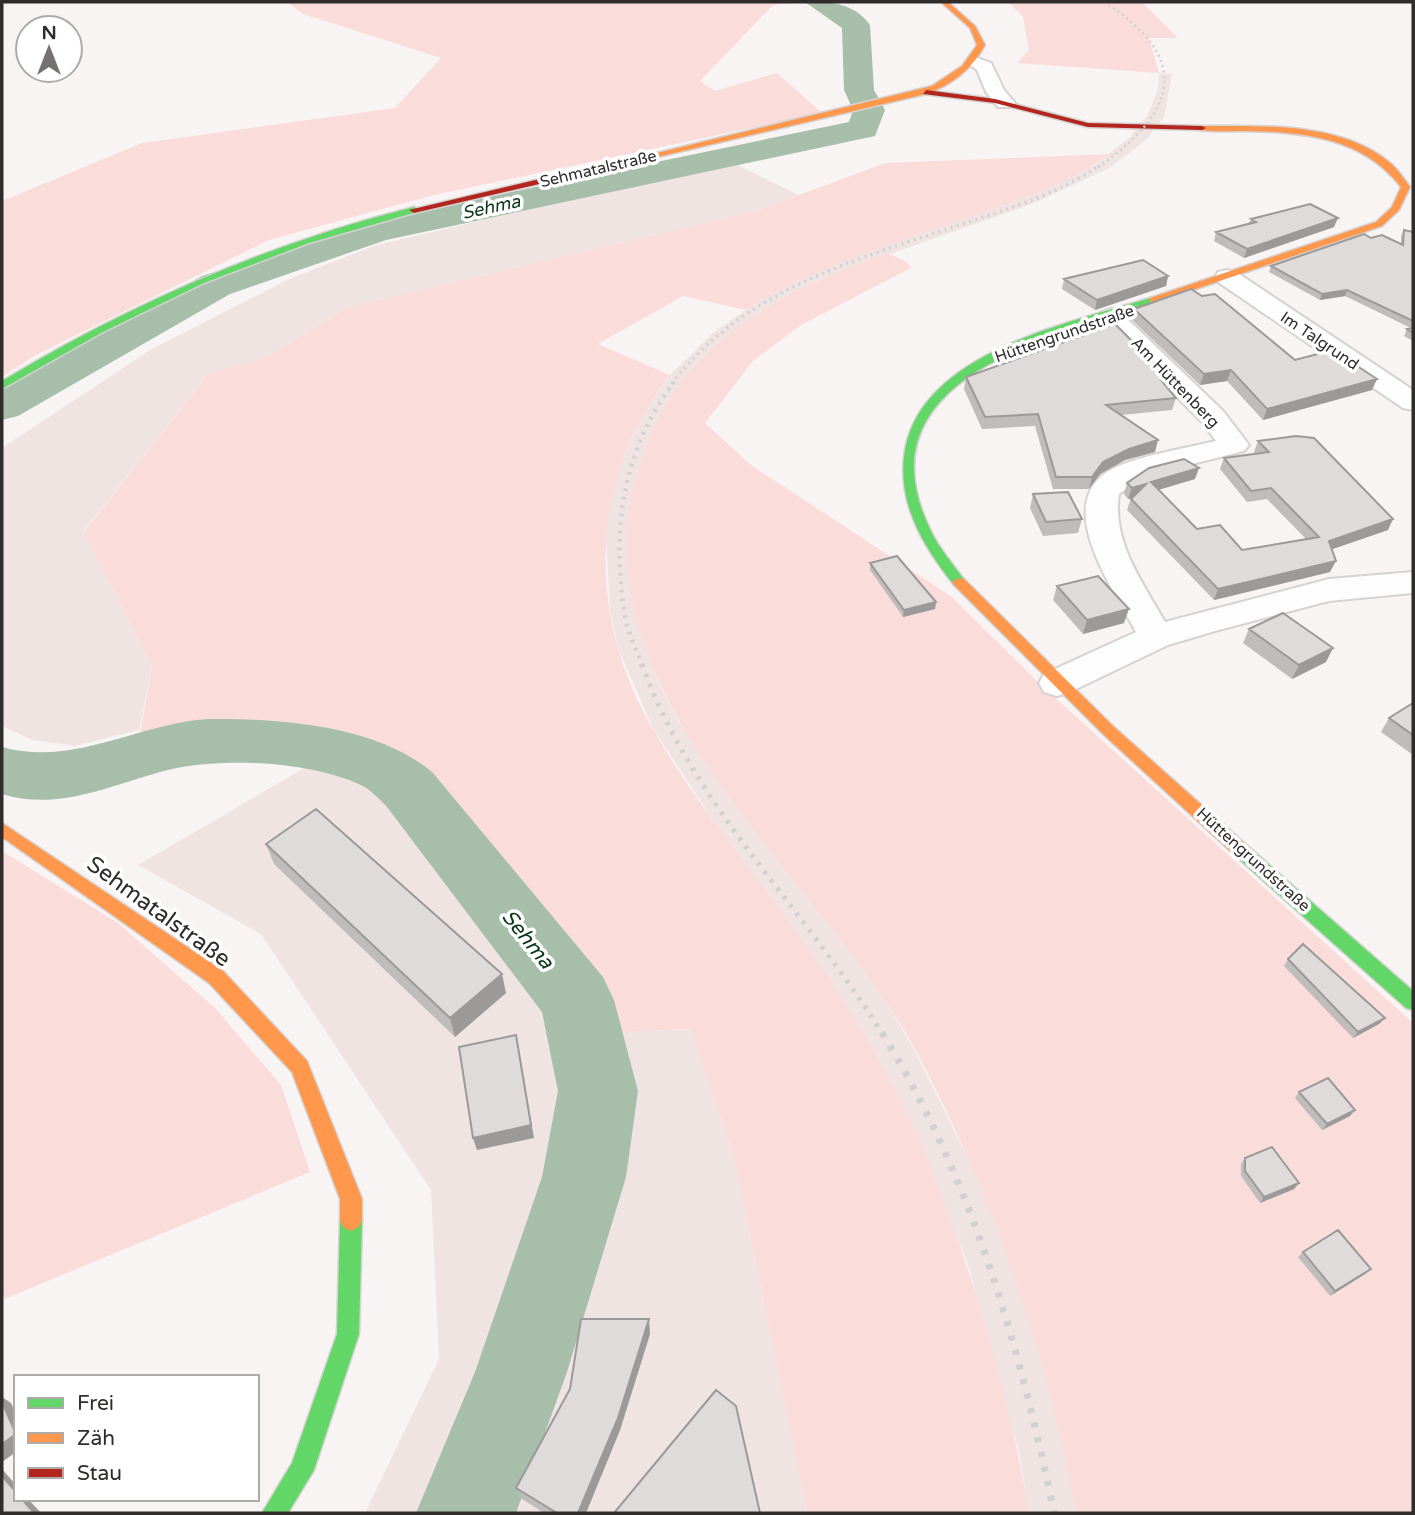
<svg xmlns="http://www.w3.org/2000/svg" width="1415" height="1515" font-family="'Varela Round',sans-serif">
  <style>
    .built { fill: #f0e4e3 }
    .green { fill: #faddda }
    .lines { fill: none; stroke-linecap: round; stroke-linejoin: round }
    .river { fill: #a6beaa; fill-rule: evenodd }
    .street-casing { stroke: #d6d2d2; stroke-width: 4 }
    .fast-casing { stroke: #d6d2d2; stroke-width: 3 }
    .slow-casing { stroke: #d6d2d2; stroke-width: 3 }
    .jam-casing { stroke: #d6d2d2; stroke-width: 3 }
    .street { fill: #fefdfd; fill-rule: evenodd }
    .fast { fill: #63d668; fill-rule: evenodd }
    .slow { fill: #ff974d; fill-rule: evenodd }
    .jam { fill: #b3261e; fill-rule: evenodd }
    .rail-far4 { stroke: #d2d0d0; stroke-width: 2.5; stroke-dasharray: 2 3.5; stroke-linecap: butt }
    .rail-far3 { stroke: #d2d0d0; stroke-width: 3.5; stroke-dasharray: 2 4.5; stroke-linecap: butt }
    .rail-far2 { stroke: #d2d0d0; stroke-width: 4.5; stroke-dasharray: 2.5 6; stroke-linecap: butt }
    .rail-far1 { stroke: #d2d0d0; stroke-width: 5; stroke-dasharray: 3.5 7; stroke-linecap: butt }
    .rail { stroke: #d2d0d0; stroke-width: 7; stroke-dasharray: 5 10; stroke-linecap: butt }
    .wall { fill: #c0bcbb }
    .shaded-wall { fill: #9c9999 }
    .building { fill: #dfdbda; stroke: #9c9999; stroke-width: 2 }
    .labels { text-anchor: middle; stroke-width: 7; stroke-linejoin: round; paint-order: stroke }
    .far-street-label { font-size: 16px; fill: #302c2b; stroke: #fff }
    .far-water-label { font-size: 18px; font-style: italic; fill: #0a3719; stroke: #fff }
    .water-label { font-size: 21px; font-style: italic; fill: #0a3719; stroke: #fff }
    .near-street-label { font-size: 23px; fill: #302c2b; stroke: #fff }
  </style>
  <rect width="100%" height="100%" fill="#f9f4f4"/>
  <path class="built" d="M1159,73L1172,74L1164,117L1146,140L1109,168L1034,203L820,279L758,313L717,344L670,399L657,420L630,501L627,534L633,607L658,682L679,722L879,990L914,1049L975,1172L1009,1253L1036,1342L1064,1449L1076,1513H1029L1019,1452L967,1261L880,1061L845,1003L729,844L653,729L618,648L610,610L606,535L610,500L619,469L640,418L670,375L714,332L760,300L809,275L850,257L1023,198L1095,165L1130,137L1148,115L1158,89Z
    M731,162L799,195L756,211L348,307L267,358L209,373L84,531L152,667L139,730L75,746L32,740L2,726V448L150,350L289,279L376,245Z
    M330,753L388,771L410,790L581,1034L690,1029L733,1153L807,1513H365L439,1359L431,1190L261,934L138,865Z"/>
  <path class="green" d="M288,2H800L773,5L700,81L715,91L777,73L822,113L430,196L269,240L34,356L2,377V201L142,143L395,108L441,58L303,14Z
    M1009,2H1142L1178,38H1149L1159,73L1017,63L1029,50L1023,17Z
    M1110,154C1065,186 1011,203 958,221C884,246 812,269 745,310L683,296L598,344L670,375C588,480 586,616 654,731C699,809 759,878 811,952C848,1004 880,1058 908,1115C922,1141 931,1170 942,1197C981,1299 1011,1405 1029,1513H807L733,1153L690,1029L581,1034L410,791L388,771L330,753L260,742L205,741L136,755L152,667L84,532L209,373L267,357L348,307L756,211L885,163Z
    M887,253L907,262L911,268L801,325L753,361L705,423L751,465L952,597L1039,683L1413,1023V1513H1076C1046,1351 994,1197 916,1051C825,883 594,711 630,502C632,488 638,473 642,459C674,347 785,288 887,253Z
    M2,851L118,923L216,1009L281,1085L310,1172L2,1300Z"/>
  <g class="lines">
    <path class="river" d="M805,2C828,1 855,3 870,25L874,90L885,110L875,136L386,240L230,294L18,416L2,420V387L202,276L363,223L849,122L853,110L844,90L842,28Z
      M208,719C279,718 378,725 433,773L603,977L614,1000L638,1091L626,1177L567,1372L516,1513H416L475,1372L542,1177L558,1091L542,1012L387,807C380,800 372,791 363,786C311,761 223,757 168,770C112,784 60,812 2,794V747C74,767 136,724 208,719Z"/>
    <defs>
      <path id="street" d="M975,57L991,63L1004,90L1015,103L1012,107H998L986,92L977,70L966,62Z
        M1227,270L1236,272L1413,390V410L1403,408L1218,282L1215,277L1218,272Z
        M1111,309L1120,312L1223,411L1249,445L1244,451L1145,476L1119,494C1112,542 1142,581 1165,622L1329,579L1413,572V593L1329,601L1215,631L1168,645L1070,692L1057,696L1044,692L1039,683L1044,674L1136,632C1111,584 1042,491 1126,463C1155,453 1186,448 1216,441L1203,423L1102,322L1098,317L1102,312Z"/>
      <path id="fast" d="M414,207L419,210L417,212L309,243L204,283L103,332L2,389V381C132,303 267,244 414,207Z
        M1150,298L1159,300C1142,312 1095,321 1073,329C980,360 873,411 930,529C939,549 953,564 966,582L964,585H954C923,546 896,502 905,450C922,352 1070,323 1150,298Z
        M1245,847L1251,849L1413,991V1010L1406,1008L1239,859L1237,854L1239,849Z
        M351,1209L359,1213L362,1220L359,1334L314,1470L288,1513H262L292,1463L337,1334L340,1220L343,1213Z"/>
      <path id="slow" d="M941,2H948L975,26L985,45C972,69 952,85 926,94L632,163L628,160L932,86L962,66L977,45L970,28Z
        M1202,126C1262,126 1340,122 1389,162C1398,169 1404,179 1410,187L1399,210L1382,226L1158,302H1150V298L1376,222L1392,207L1401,187C1362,137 1303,132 1243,131C1228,131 1213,132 1199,130Z
        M959,578L964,579L1114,727L1251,849L1253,854L1251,859H1239L1104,735L954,585L952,582Z
        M2,823L223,971L307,1061L362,1199V1220L359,1227L351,1231L343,1227L340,1220V1199L292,1072L209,983L2,837Z"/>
      <path id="jam" d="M926,90L995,99L1088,123L1202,126L1206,128L1202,130L1088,127L995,103L923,94Z
        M632,157L635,158V162L414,213L409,210Z"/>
    </defs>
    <use href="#street" class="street-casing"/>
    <use href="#fast" class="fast-casing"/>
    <use href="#slow" class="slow-casing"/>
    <use href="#jam" class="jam-casing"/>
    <use href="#street" class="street"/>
    <use href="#fast" class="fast"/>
    <use href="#slow" class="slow"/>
    <use href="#jam" class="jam"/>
    <path class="rail-far4" d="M1098,167C1177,113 1193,58 1104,2"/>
    <path class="rail-far3" d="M672,384C746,284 873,255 983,217C1023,204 1066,189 1100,165"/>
    <path class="rail-far2" d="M642,666C637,650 628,633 625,616C611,532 622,451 674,382"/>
    <path class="rail-far1" d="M642,664C691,804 807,911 883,1035"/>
    <path class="rail" d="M882,1033C972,1178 1020,1347 1054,1513"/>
  </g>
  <path class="wall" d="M1251,219L1334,227L1244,258L1214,241L1216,232L1249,223Z
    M1404,230L1413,232V341L1404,336L1407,329L1411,328L1345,296L1320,300L1269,272L1271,266L1371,238L1401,244V236Z
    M1168,276L1166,286L1095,310L1062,289L1064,279Z
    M1134,309L1295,360L1372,390L1263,420L1227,381L1200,385L1131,319Z
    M966,377L1167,388L1176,398L1172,410L1121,415L1155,452L1125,460L1100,474L1089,489H1053L1035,426L982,429L964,389Z
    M1258,441L1388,530L1332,549L1330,572L1214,600L1127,510L1131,498L1128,499L1124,494L1127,483L1195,479L1158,490L1197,529L1242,550L1306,539L1267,499L1247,502L1220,469L1224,458L1256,454L1254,452Z
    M1033,494L1082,519L1078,533L1043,536L1030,508Z
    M870,563L936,602L935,609L903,617L870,570Z
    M1057,586L1124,623L1083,634L1053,600Z
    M1249,629L1326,662L1292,679L1243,643Z
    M1413,703V755L1381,732L1389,718Z
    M266,844L506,993L455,1037L274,864Z
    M1288,959L1385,1018L1379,1024L1353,1038L1284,966Z
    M1299,1092L1350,1116L1322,1130L1295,1098Z
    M1245,1158L1299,1183L1294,1189L1260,1203L1241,1176V1164Z
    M1303,1252L1365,1274L1330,1296L1298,1257Z
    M650,1334L620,1430L586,1513H544L522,1499L516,1488Z"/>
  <path class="shaded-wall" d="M1338,218L1334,227L1244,258L1247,249Z
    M1168,276L1166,286L1095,310L1097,300Z
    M1347,290L1345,296L1320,300L1322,294Z
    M1231,370L1227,381L1200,385L1204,374Z
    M1170,379L1167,390L1161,380Z
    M1377,379L1372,390L1263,420L1267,409Z
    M1158,440L1155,452L1125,460L1100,474L1089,489L1092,477L1103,462L1129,449Z
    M1199,468L1195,479L1148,493L1151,482Z
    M1146,484L1143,494L1128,499L1132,488Z
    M1393,519L1388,530L1324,552L1329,541Z
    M1336,561L1330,572L1214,600L1218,589Z
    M936,602L935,609L903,617L904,610Z
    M1129,609L1124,623L1083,634L1087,620Z
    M1333,648L1326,662L1292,679L1299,665Z
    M502,974L506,993L455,1037L450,1018Z
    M1385,1018L1379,1024L1353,1038L1358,1032Z
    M516,1035L534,1138L477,1150L473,1138Z
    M1355,1110L1350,1116L1322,1130L1327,1124Z
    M1299,1183L1294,1189L1260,1203L1264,1197Z
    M1371,1269L1365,1274L1330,1296L1335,1291Z
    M649,1319L650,1334L620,1430L586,1513H578Z
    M2,1397L11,1403L16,1414V1452L2,1462Z
    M2,1469L16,1485V1492L2,1476Z
    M22,1499H28L41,1513H34Z"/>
  <path class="building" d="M1310,204L1338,218L1247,249L1216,232L1256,222L1251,219Z
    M1404,230L1413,232V321L1347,290L1322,294L1271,266L1364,234L1371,238L1382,235L1403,245Z
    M1143,260L1168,276L1097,300L1064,279Z
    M1191,289L1202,296L1215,294L1295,360L1333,350L1377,379L1267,409L1231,370L1204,374L1134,309Z
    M1115,324L1170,379L1161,380L1176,398L1106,405L1158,440L1129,449L1103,462L1092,477H1056L1038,414L985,417L966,377Z
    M1413,328V333L1407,329Z
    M1296,436L1314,438L1393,519L1329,541L1336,561L1218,589L1131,499L1146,484L1132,488L1127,483L1149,468L1184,459L1199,468L1151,482L1197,529L1220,525L1242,550L1319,537L1271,488L1251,491L1224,458L1269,452L1258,441Z
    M1068,492L1082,519L1046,522L1033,494Z
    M897,556L936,602L904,610L870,563Z
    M1098,576L1129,609L1087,620L1057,586Z
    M1283,613L1333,648L1299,665L1249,629Z
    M1413,703V735L1389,718Z
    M316,809L502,974L450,1018L266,844Z
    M1303,944L1385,1018L1358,1032L1288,959Z
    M516,1035L531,1125L473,1138L459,1047Z
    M1328,1078L1355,1110L1327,1124L1299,1092Z
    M1272,1147L1299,1183L1264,1197L1245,1171V1158Z
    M1338,1230L1371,1269L1335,1291L1303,1252Z
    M581,1319H649L618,1418L578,1513H557L516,1488L570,1389Z
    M716,1390L736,1406L760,1513H614Z
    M2,1402L16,1434L2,1444Z
    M2,1476L16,1492V1499H22L34,1513H2Z"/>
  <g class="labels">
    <g class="far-street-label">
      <text transform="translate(598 168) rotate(-13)" y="6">Sehmatalstraße</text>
      <text transform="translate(1064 333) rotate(-19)" y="6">Hüttengrundstraße</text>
      <text transform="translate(1320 340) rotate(34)" y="6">Im Talgrund</text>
      <text transform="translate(1176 382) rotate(46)" y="6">Am Hüttenberg</text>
      <text transform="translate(1254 859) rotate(42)" y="6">Hüttengrundstraße</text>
    </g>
    <g class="far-water-label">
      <text transform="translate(491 207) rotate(-12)" y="6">Sehma</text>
    </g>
    <g class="water-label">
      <text transform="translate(528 939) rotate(51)" y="7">Sehma</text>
    </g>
    <g class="near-street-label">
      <text transform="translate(159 911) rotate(36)" y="8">Sehmatalstraße</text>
    </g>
  </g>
  <rect width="1415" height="1515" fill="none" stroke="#302c2b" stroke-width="7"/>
  <rect x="14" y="1375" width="245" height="126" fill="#ffffff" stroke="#acabaa" stroke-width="2"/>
  <rect x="28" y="1398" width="35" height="10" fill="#63d668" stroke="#acabaa" stroke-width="2"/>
  <text x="77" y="1410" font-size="21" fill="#302c2b">Frei</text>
  <rect x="28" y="1433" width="35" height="10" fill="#ff974d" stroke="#acabaa" stroke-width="2"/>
  <text x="77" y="1445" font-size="21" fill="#302c2b">Zäh</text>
  <rect x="28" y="1468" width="35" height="10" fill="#b3261e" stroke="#acabaa" stroke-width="2"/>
  <text x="77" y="1480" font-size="21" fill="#302c2b">Stau</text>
  <g transform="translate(49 49)"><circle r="33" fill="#ffffff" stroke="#acabaa" stroke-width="2"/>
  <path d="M0-5L12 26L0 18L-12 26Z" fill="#767271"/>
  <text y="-10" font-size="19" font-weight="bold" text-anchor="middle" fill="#302c2b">N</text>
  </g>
</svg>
